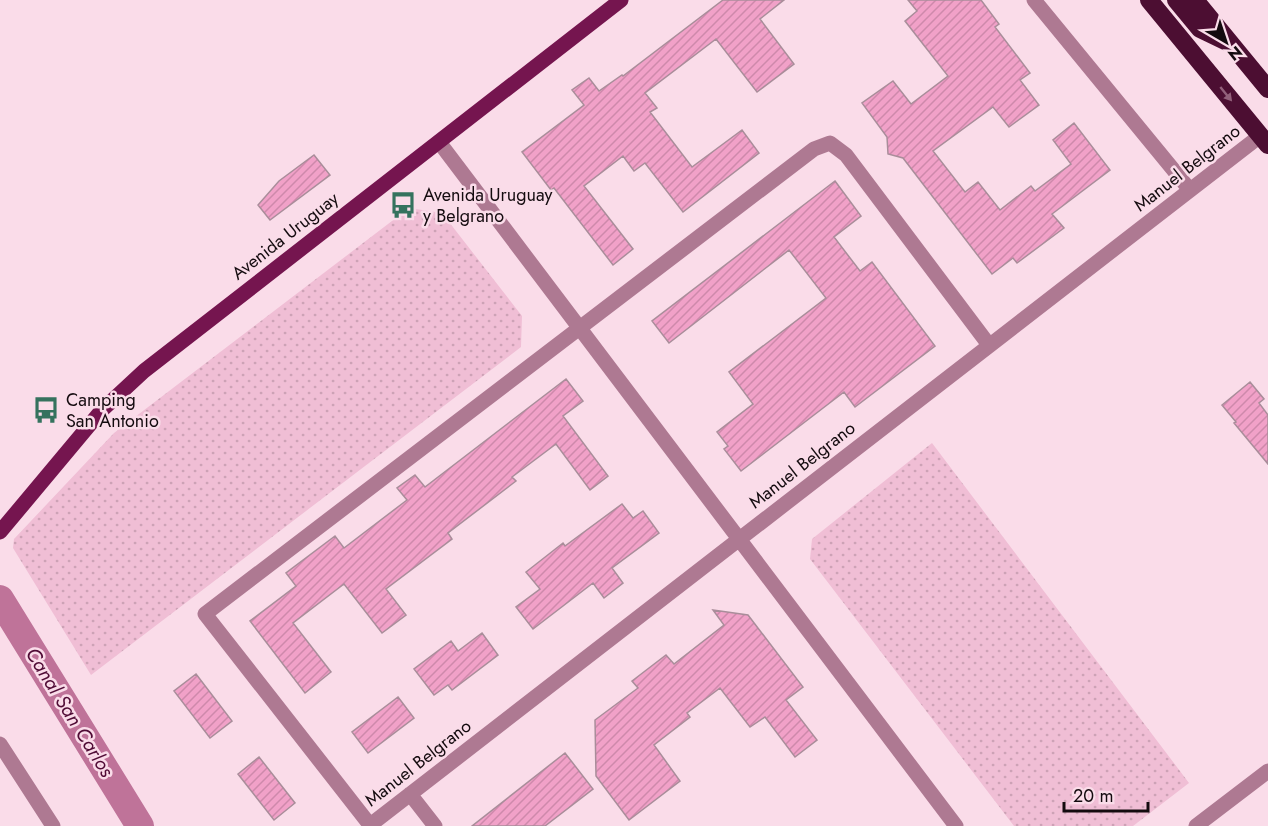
<svg xmlns="http://www.w3.org/2000/svg" width="1268" height="826" font-family="Jost,sans-serif">
  <style>
    .park { fill: url(#park-dots) }
    .lines { fill: none; stroke-linecap: round; stroke-linejoin: round }
    .canal { stroke: #bf7399; stroke-width: 28 }
    .building { fill: url(#building-hatch); stroke: #a98d9a; stroke-width: 1.5 }
    .minor { stroke: #ae7992; stroke-width: 15 }
    .major { stroke: #75154f; stroke-width: 15 }
    .highway { stroke: #4c0e32; stroke-width: 18 }
    .oneway { fill: #92607b }
    .labels { text-anchor: middle; stroke-width: 5; stroke-linejoin: round; paint-order: stroke }
    .street-label { font-size: 18px; fill: #140b0f; stroke: #fadce9 }
    .poi-label { font-size: 18px; fill: #140b0f; stroke: #fadce9; text-anchor: start }
    .water-label { font-size: 20px; font-style: italic; fill: #500b35; stroke: #fadce9 }
  </style>
  <defs>
    <pattern id="park-dots" width="8" height="8" patternUnits="userSpaceOnUse" patternTransform="scale(1.5)"><rect width="8" height="8" fill="#f0bed5"/><path d="M2 2h.1M6 6h.1" fill="none" stroke="#cda2b6" stroke-width="1.8" stroke-linecap="round"/></pattern>
    <pattern id="building-hatch" width="6" height="6" patternUnits="userSpaceOnUse" patternTransform="scale(1.5)"><rect width="6" height="6" fill="#f1a1c8"/><path d="M-1 1l2-2M0 6l6-6M5 7l2-2" fill="none" stroke="#ce89ab"/></pattern>
  </defs>
  <rect width="100%" height="100%" fill="#fadce9"/>
  <path class="park" d="M409,208L442,213L522,316L521,347L91,675L13,548L14,539L114,433Z
    M932,443L1189,783L1133,826H1014L810,559L812,539Z"/>
  <g class="lines">
    <path class="canal" d="M0,599L140,826"/>
  </g>
  <path class="building" d="M723,0H784L760,19L794,64L757,92L716,39L645,93L657,108L650,112L692,167L742,130L759,153L683,212L645,163L634,171L623,156L584,186L633,249L613,265L554,188L551,190L522,152L584,105L572,90L589,78L599,91L622,75L623,76Z
    M908,0H981L999,24L995,27L1030,73L1020,80L1039,105L1009,127L993,107L933,151L965,192L978,182L1000,210L1031,186L1035,191L1071,164L1053,140L1074,123L1110,170L1052,214L1064,228L1017,263L1013,258L992,274L903,158L888,154L887,137L862,103L893,81L911,104L948,76L905,21L917,11Z
    M314,155L330,175L270,220L258,205L279,181Z
    M835,181L861,216L834,237L860,271L872,262L935,346L855,407L844,392L741,471L724,449L728,446L717,432L753,404L729,372L826,298L789,250L669,343L652,321Z
    M566,379L583,401L563,416L608,476L590,490L556,444L512,477L516,481L448,533L452,539L386,589L406,615L382,633L344,584L293,623L331,672L305,693L250,621L296,586L286,573L335,536L344,548L407,500L397,488L415,475L425,487Z
    M1250,382L1264,399L1259,403L1268,415V464L1234,423L1236,422L1222,405Z
    M622,504L633,518L643,511L659,533L612,568L623,583L604,598L593,583L533,629L516,607L540,589L526,572L563,543L565,546Z
    M713,610L748,615L803,687L786,700L817,740L795,757L765,717L750,727L720,688L687,713L690,717L654,745L680,781L629,820L596,776L595,720L638,688L632,681L666,655L674,664L724,625Z
    M482,633L498,655L452,690L448,685L434,695L414,669L451,641L458,651Z
    M196,674L232,721L210,738L174,691Z
    M398,697L414,718L368,753L352,732Z
    M565,753L593,789L545,826H472Z
    M259,757L295,803L274,820L238,774Z"/>
  <g class="lines">
    <path class="minor" d="M1034,0L1190,190
      M439,142L956,826
      M0,744L53,826
      M410,794L435,826
      M370,825L205,614L814,149L830,143L846,155L989,345
      M369,826L1260,136
      M1196,826L1268,771"/>
    <path class="major" d="M0,532L102,410L144,371L621,0"/>
    <path class="highway" d="M1149,0L1268,145
      M1176,0L1200,29L1227,42
      M1195,0L1268,89"/>
  </g>
  <defs><path id="oneway-solid" d="M-6-.8H1V-3.2L6.5 0L1 3.2V.8H-6Z" transform="scale(1.5)"/></defs>
  <use class="oneway" href="#oneway-solid" transform="translate(1226 94) rotate(51)"/>
  <defs>
    <symbol id="bus-bare" viewBox="-9 -9 18 18"><path d="M-5-6H5V4H4V6H2V4H-2V6H-4V4H-5ZM-3.5-4V0h7V-4ZM-3.5 1.2v1.5H-2V1.2ZM2 1.2v1.5H3.5V1.2Z" fill="#35725e" stroke="#fadce9" stroke-width="2.5" paint-order="stroke"/></symbol>
  </defs>
  <g fill-rule="evenodd">
    <use href="#bus-bare" x="384" y="186" width="38" height="38"/>
    <use href="#bus-bare" x="27" y="391" width="38" height="38"/>
  </g>
  <g class="labels">
    <g class="street-label">
      <text transform="translate(1187 168) rotate(-38)" y="6">Manuel Belgrano</text>
      <text transform="translate(285 236) rotate(-38)" y="6">Avenida Uruguay</text>
      <text transform="translate(802 465) rotate(-38)" y="6">Manuel Belgrano</text>
      <text transform="translate(418 763) rotate(-38)" y="6">Manuel Belgrano</text>
    </g>
    <g class="poi-label">
      <text x="423" y="201">Avenida Uruguay<tspan x="423" dy="21">y Belgrano</tspan></text>
      <text x="66" y="406">Camping<tspan x="66" dy="21">San Antonio</tspan></text>
    </g>
    <g class="water-label">
      <text transform="translate(70 712) rotate(58)" y="7">Canal San Carlos</text>
    </g>
  </g>
  <g transform="translate(1226 42) rotate(141)" stroke="#fadce9" stroke-width="4.5" paint-order="stroke">
  <path d="M0-4.5L10 22L0 15L-10 22Z" fill="#140b0f"/>
  <text y="-9" font-size="16" font-weight="bold" text-anchor="middle" fill="#140b0f">N</text>
  </g>
  <path d="M1064 802v9h84v-9" fill="none" stroke="#140b0f" stroke-width="3"/>
  <text x="1073" y="802" font-size="18" fill="#140b0f" stroke="#fadce9" stroke-width="4.5" paint-order="stroke">20 m</text>
</svg>
